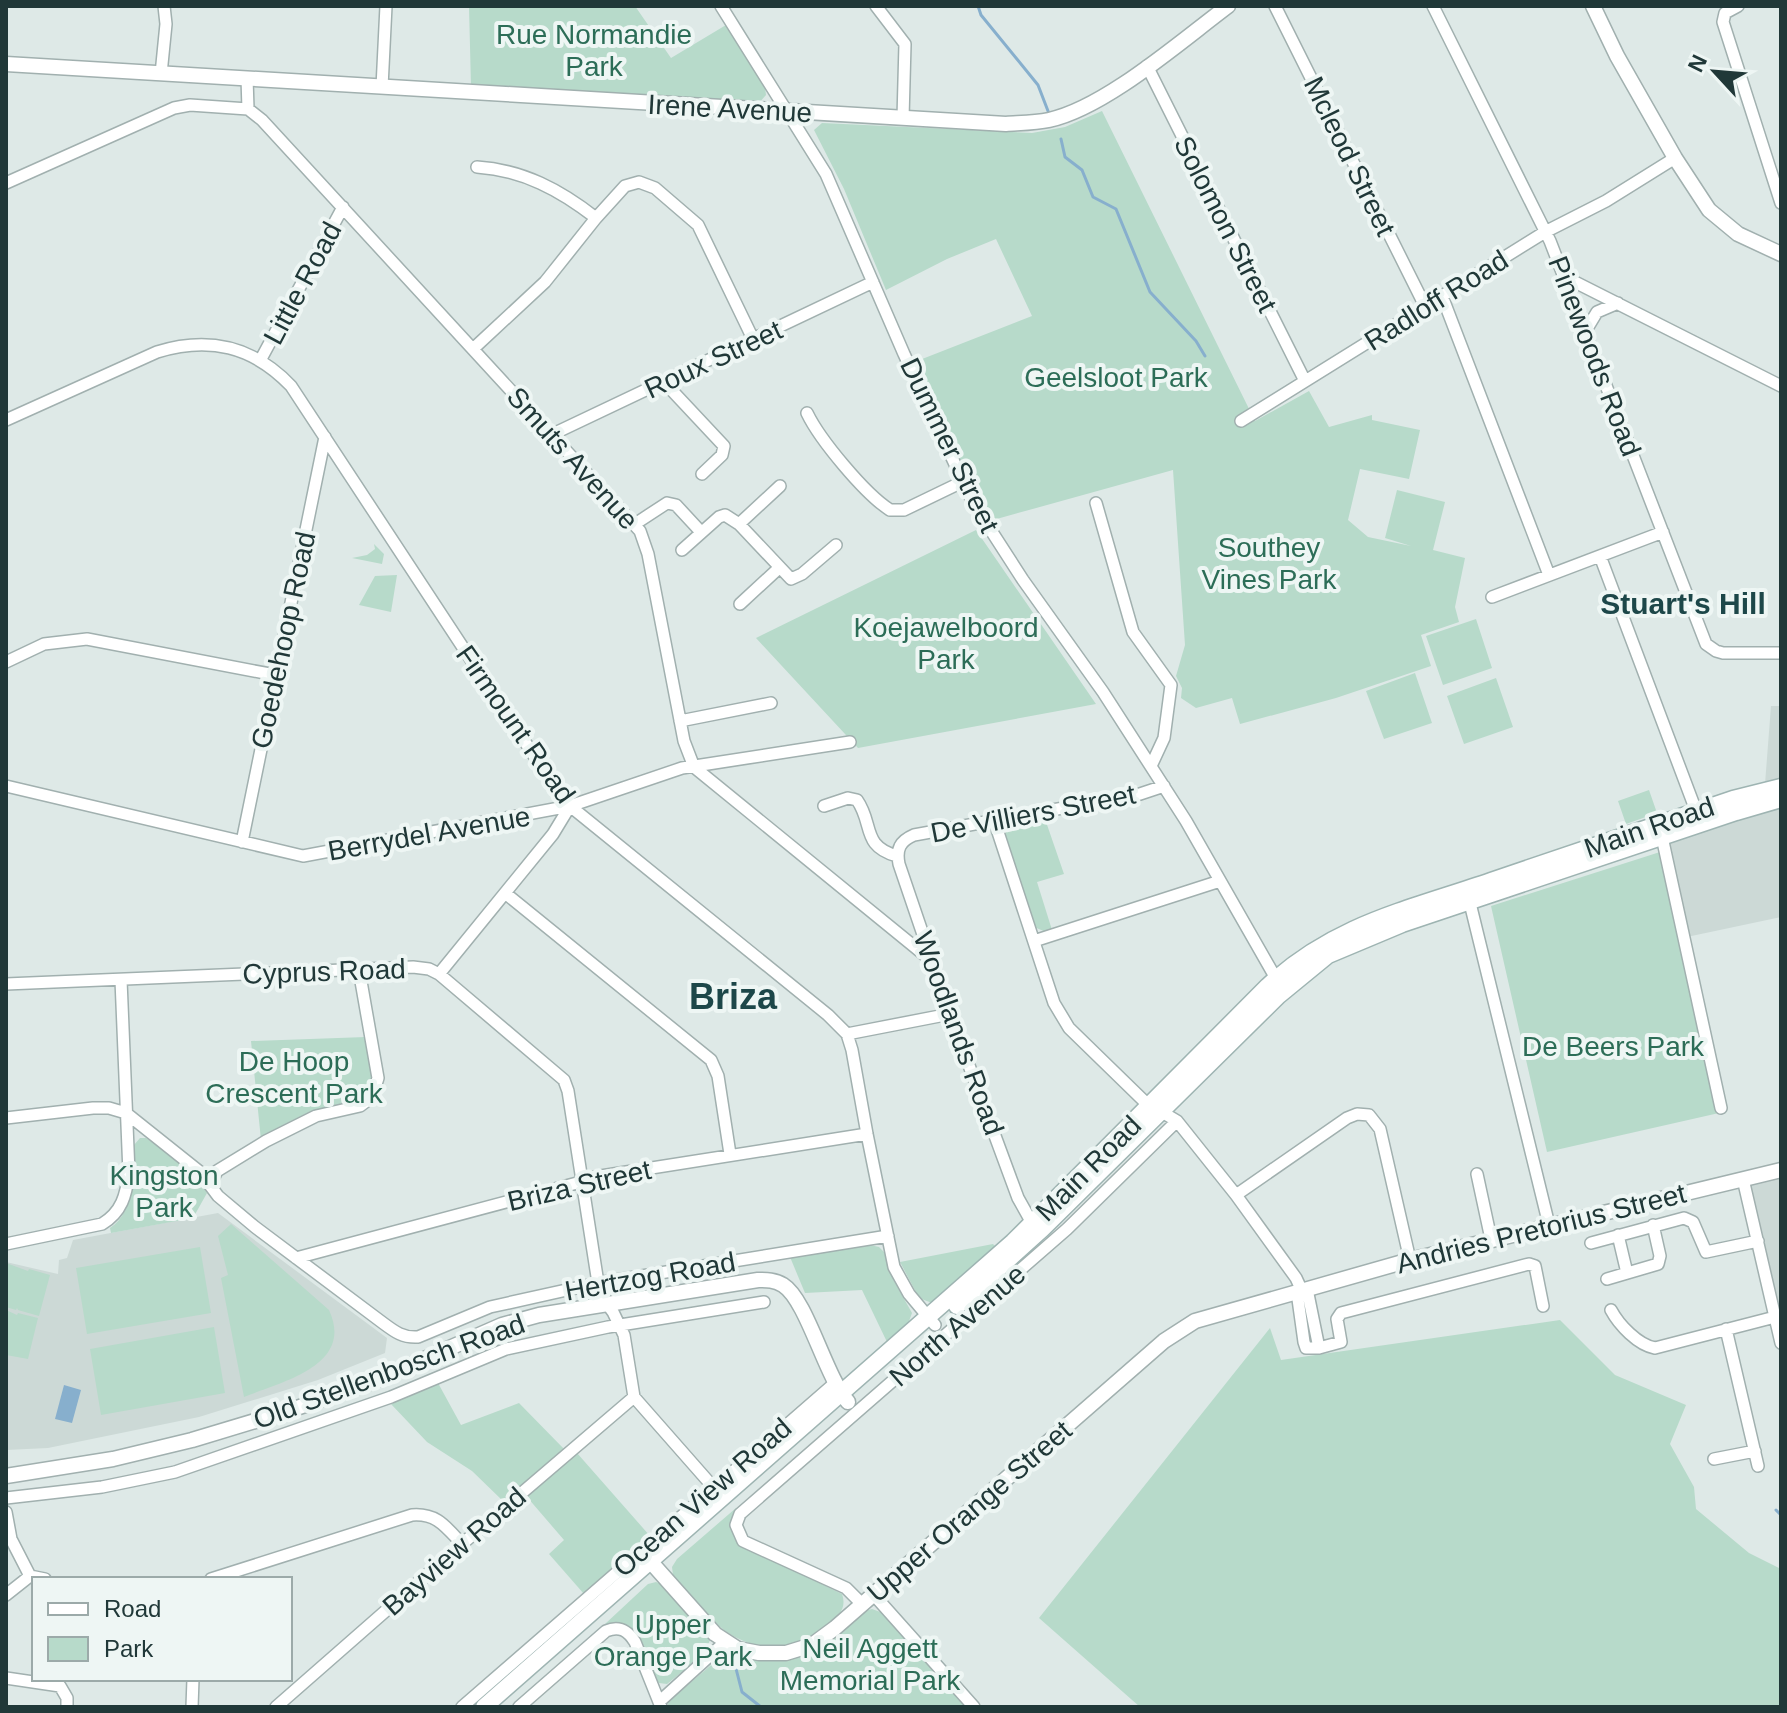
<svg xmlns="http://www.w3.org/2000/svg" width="1787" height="1713" font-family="Helvetica,sans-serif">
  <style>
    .built { fill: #ccd9d6 }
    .green { fill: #b7daca }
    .water { fill: #87afcd }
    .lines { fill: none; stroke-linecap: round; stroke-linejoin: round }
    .stream { stroke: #87afcd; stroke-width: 3 }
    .minor-casing { stroke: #a1b0af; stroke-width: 14 }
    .tertiary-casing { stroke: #a1b0af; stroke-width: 17 }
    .secondary-casing { stroke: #9eb4b2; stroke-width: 19 }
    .minor { stroke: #fff; stroke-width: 11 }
    .tertiary { stroke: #fff; stroke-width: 14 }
    .secondary { stroke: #fff; stroke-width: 16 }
    .labels { text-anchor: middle; stroke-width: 8; stroke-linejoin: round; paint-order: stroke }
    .park-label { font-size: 28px; fill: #2c6d57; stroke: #eef6f4 }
    .street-label { font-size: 28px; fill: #203838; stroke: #eef6f4 }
    .neighbourhood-label { font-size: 30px; font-weight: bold; fill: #1d4749; stroke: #eef6f4 }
    .district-label { font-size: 36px; font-weight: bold; fill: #1d4749; stroke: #eef6f4 }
  </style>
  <rect width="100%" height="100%" fill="#dee9e7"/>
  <path class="built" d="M1771,706H1781V917L1682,938L1661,831L1764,797Z
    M1781,1170V1339L1744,1179Z
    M218,1213L387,1338L385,1353L318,1380L199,1417L48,1448L6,1450V1262L58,1274L59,1260L67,1258L73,1240Z"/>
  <path class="green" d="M469,6H635L671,58L726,25L765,87L766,95L759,103L471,87Z
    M1102,111L1255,421L1309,391L1329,427L1372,415V420L1420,430L1409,479L1360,469L1348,520L1368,537L1411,546L1385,538L1397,490L1445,502L1433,550L1465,558L1455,607L1459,622L1421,635L1431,666L1336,698L1240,724L1232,698L1196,708L1181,698L1182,688L1176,676L1185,645L1173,470L993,520L954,448L917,361L1032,316L996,239L947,259L886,290L844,189L814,130L822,123L1032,133L1065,127Z
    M976,530L1096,704L858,748L756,638Z
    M374,544L384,554L382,564L352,558L367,555L375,549Z
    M397,575L391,612L359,605L375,576Z
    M1476,619L1492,668L1443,685L1426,636Z
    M1415,673L1432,723L1384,739L1366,691Z
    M1496,678L1513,727L1464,744L1447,696Z
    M1649,790L1657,813L1626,824L1618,801Z
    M1044,816L1064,874L1037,882L1052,930L1046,932L1034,927L1005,834L1011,823Z
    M1660,852L1719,1113L1547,1152L1491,906Z
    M366,1037L374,1078L371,1091L357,1102L310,1113L261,1140L251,1041Z
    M140,1138H146L193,1171L207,1193L193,1218L111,1233L110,1228C137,1210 131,1173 134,1145Z
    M231,1224L329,1310C355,1366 281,1382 244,1397L221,1278L228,1275L218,1236Z
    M993,1244L995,1246L932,1303L919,1298L900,1262Z
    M870,1245L879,1247L884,1252L894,1281L912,1313L908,1324L887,1342L862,1290L805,1293L790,1257Z
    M200,1247L211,1313L87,1334L76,1268Z
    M6,1263L28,1271L29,1269L50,1275L39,1316L18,1310L17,1308L16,1310L6,1307Z
    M6,1310L17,1315L18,1313L38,1318L28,1359L6,1355Z
    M1560,1320L1615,1375L1686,1405L1670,1444L1694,1487L1696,1509L1749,1553L1781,1569V1707H1140L1039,1618L1270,1328L1281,1360Z
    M214,1327L225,1393L101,1415L90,1349Z
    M438,1383L461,1425L519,1403L564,1449L503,1501L472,1471L427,1442L391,1404Z
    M577,1453L650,1536L584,1594L549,1554L564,1540L527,1497Z
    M736,1508L738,1510L732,1530L738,1543L842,1594C847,1609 839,1615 828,1625C812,1639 793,1648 771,1647C723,1644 703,1609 673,1575L672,1567L677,1559Z
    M656,1582L663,1585L710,1640L704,1654L667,1684L659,1683L654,1678C641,1643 645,1626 605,1624L648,1584Z
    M872,1609L883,1613L967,1707H667L669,1701L724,1654C754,1651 769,1669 805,1655C830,1645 849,1614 872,1609Z"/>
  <path class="water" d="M64,1385L81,1390L72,1423L55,1419Z"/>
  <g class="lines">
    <path class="stream" d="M978,6L981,15L1038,85L1048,111
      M1061,139L1065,157L1082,170L1093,197L1116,209L1150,292L1196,341L1205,356
      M1776,1510L1781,1515
      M733,1657L742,1692L761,1707"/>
    <defs>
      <path id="minor" d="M721,6L826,174L904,354L972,501L1023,580L1103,692L1186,821L1278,982
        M876,6L905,44L903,118
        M1275,6L1425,306
        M1433,6L1550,241L1706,644L1716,651L1723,653H1781
        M1738,6L1725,13L1723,22L1781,203
        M1147,66L1305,381
        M161,74L166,24L164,6
        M247,78L248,109L262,120L640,531L648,554L684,741L694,767L932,961
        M382,87L386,6
        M477,167C523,170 560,190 596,218
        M6,183L174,108L190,105L248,109
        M1563,276L1781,386
        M1442,296L1549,575
        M1585,332L1597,312L1618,303
        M474,348L545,282L596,218L625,186L639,182L655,188L698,225L754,341
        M261,359L343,207
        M664,382L724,446L722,455L702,474
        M807,413C820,440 865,494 890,510H904L962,482
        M6,420L157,352C209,336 253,346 291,386L554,786L570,806L828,1015L847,1034L852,1050L867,1134L894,1267L909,1294L935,1325
        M1241,421L1545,232L1606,201L1675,158
        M553,434L873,282
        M1096,503L1133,632L1171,685L1164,738L1151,766
        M635,524L667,503L676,505L701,532
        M739,524L780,486
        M682,550L719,517L725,515L739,524L791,579L802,574L836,545
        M1600,556L1698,816
        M1492,597L1663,532
        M740,604L779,568
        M6,662L44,644L87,639L275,675
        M680,721L771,703
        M6,786L303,856L570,806L682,768L850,742
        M824,806L848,798L857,800C874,824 861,846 897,856
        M994,820L1054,1003L1069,1028L1145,1102L1177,1121L1236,1195L1296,1278L1302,1291
        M1662,837L1721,1108
        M242,842L325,437
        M505,893L711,1060L718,1076L730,1154
        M1468,895L1549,1225
        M1034,941L1220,881
        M439,974L553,834L570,806
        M6,984L413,967L429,969L439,974L564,1080L568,1091L598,1283L602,1297L613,1312L624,1335L634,1397L714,1488
        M847,1034L950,1014
        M6,1118L93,1108H109L126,1113L200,1172L218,1196L255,1227L383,1323C395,1332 403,1338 418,1337L490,1307L598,1283L888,1236
        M1477,1174L1491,1239
        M1743,1179L1781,1343
        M210,1185L217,1171L266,1141L316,1116L360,1106L372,1097L378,1078L359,970
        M1236,1195L1347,1118L1357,1114L1369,1115L1380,1129L1410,1260
        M1032,1223L1018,1198L950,1014L899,864C896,849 900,841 914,835L1140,794L1164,786
        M1618,1235L1627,1273
        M1591,1243L1684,1218L1693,1222L1706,1252L1758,1241
        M6,1244L102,1224C122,1212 126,1195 129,1173L121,980
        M296,1258L577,1183L588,1178L867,1134
        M1607,1279L1658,1264L1660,1256L1653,1225
        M1307,1289L1319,1348
        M1297,1292L1304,1342L1306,1348H1319L1341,1342L1337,1319L1341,1313L1529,1264L1535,1266L1543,1306
        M1611,1310C1619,1325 1638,1345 1655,1348L1775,1317
        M1726,1329L1758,1466
        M1714,1459L1755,1451
        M6,1498L102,1487L175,1472L391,1397L506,1349L608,1327L764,1302
        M6,1512L11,1539L30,1576L45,1579
        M211,1579L412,1515C437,1513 446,1527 462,1544
        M6,1595L30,1576
        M874,1595L974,1707
        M862,1604L846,1588L743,1541L736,1525L740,1514L1067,1229L1177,1121
        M6,1678L60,1686L67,1698V1707
        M659,1702L725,1642
        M192,1707L193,1679
        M276,1707L462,1544L634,1397
        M462,1707L835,1383
        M519,1707L606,1631C620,1625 628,1631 635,1642L661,1707"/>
      <path id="tertiary" d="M1593,6L1617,56L1675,158L1709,210L1738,234L1781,254
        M6,64L1006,124C1020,123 1035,123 1049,120C1105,108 1181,41 1228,6
        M6,1476L113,1459L192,1440L285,1412L372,1382L502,1325L539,1315L758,1280C767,1280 775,1280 783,1285C807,1300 825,1376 848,1402
        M650,1561L715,1634L738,1649L759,1653H786L812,1645L835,1628L1164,1341L1195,1321L1410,1260L1781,1170"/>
      <path id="secondary" d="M957,1306L1042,1229L1278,996L1328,955L1402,924L1736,812L1781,799
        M484,1707L1013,1242L1268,986C1335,924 1407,910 1491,881C1572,854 1652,826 1733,799L1781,787"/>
    </defs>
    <use href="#minor" class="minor-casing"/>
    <use href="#tertiary" class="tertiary-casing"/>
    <use href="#secondary" class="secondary-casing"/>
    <use href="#minor" class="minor"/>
    <use href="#tertiary" class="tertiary"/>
    <use href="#secondary" class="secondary"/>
  </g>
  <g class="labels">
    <g class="park-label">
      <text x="594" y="44">Rue Normandie<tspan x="594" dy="32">Park</tspan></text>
      <text x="1116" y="387">Geelsloot Park</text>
      <text x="1269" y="557">Southey<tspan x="1269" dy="32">Vines Park</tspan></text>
      <text x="946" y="637">Koejawelboord<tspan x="946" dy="32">Park</tspan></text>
      <text x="1613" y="1056">De Beers Park</text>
      <text x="294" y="1071">De Hoop<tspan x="294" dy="32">Crescent Park</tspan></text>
      <text x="164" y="1185">Kingston<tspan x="164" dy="32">Park</tspan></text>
      <text x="673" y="1634">Upper<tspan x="673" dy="32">Orange Park</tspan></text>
      <text x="870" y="1658">Neil Aggett<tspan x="870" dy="32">Memorial Park</tspan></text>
    </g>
    <g class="street-label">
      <text transform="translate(730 108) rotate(3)" y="10">Irene Avenue</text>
      <text transform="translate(1350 156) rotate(64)" y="10">Mcleod Street</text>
      <text transform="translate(1226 224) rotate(63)" y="10">Solomon Street</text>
      <text transform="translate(302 283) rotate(-62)" y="10">Little Road</text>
      <text transform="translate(1436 300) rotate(-32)" y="10">Radloff Road</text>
      <text transform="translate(1595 356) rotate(69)" y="10">Pinewoods Road</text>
      <text transform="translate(713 359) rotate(-25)" y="10">Roux Street</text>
      <text transform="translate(950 445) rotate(64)" y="10">Dummer Street</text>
      <text transform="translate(573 458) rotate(48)" y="10">Smuts Avenue</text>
      <text transform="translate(283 640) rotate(-78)" y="10">Goedehoop Road</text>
      <text transform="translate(516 724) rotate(55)" y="10">Firmount Road</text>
      <text transform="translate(1033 813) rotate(-11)" y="10">De Villiers Street</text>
      <text transform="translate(1649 827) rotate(-19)" y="10">Main Road</text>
      <text transform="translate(429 833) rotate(-10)" y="10">Berrydel Avenue</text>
      <text transform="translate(324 971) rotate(-2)" y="10">Cyprus Road</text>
      <text transform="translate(959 1033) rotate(70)" y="10">Woodlands Road</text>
      <text transform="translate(1088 1168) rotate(-45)" y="10">Main Road</text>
      <text transform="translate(579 1185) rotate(-13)" y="10">Briza Street</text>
      <text transform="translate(1541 1228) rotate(-14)" y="10">Andries Pretorius Street</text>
      <text transform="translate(650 1276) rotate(-10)" y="10">Hertzog Road</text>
      <text transform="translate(957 1325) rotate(-41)" y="10">North Avenue</text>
      <text transform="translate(389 1371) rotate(-20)" y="10">Old Stellenbosch Road</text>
      <text transform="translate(702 1497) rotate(-41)" y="10">Ocean View Road</text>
      <text transform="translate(969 1511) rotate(-41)" y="10">Upper Orange Street</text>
      <text transform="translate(454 1551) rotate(-41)" y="10">Bayview Road</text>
    </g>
    <g class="neighbourhood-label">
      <text x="1683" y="614">Stuart's Hill</text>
    </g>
    <g class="district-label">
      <text x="733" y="1009">Briza</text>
    </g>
  </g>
  <rect width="1787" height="1713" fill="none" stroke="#203838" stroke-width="16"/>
  <rect x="32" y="1577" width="260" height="104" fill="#eef6f4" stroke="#9caaa9" stroke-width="2"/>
  <rect x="48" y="1603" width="40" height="12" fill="#ffffff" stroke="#9caaa9" stroke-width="2"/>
  <text x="104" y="1617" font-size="24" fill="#203838">Road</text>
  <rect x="48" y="1637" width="40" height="24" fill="#b7daca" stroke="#9caaa9" stroke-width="2"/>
  <text x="104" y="1657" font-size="24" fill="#203838">Park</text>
  <g transform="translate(1715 72) rotate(296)" stroke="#eef6f4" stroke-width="6" paint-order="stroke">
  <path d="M0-6L14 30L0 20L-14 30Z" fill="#203838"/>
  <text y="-12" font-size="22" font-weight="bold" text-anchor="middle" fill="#203838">N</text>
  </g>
</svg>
